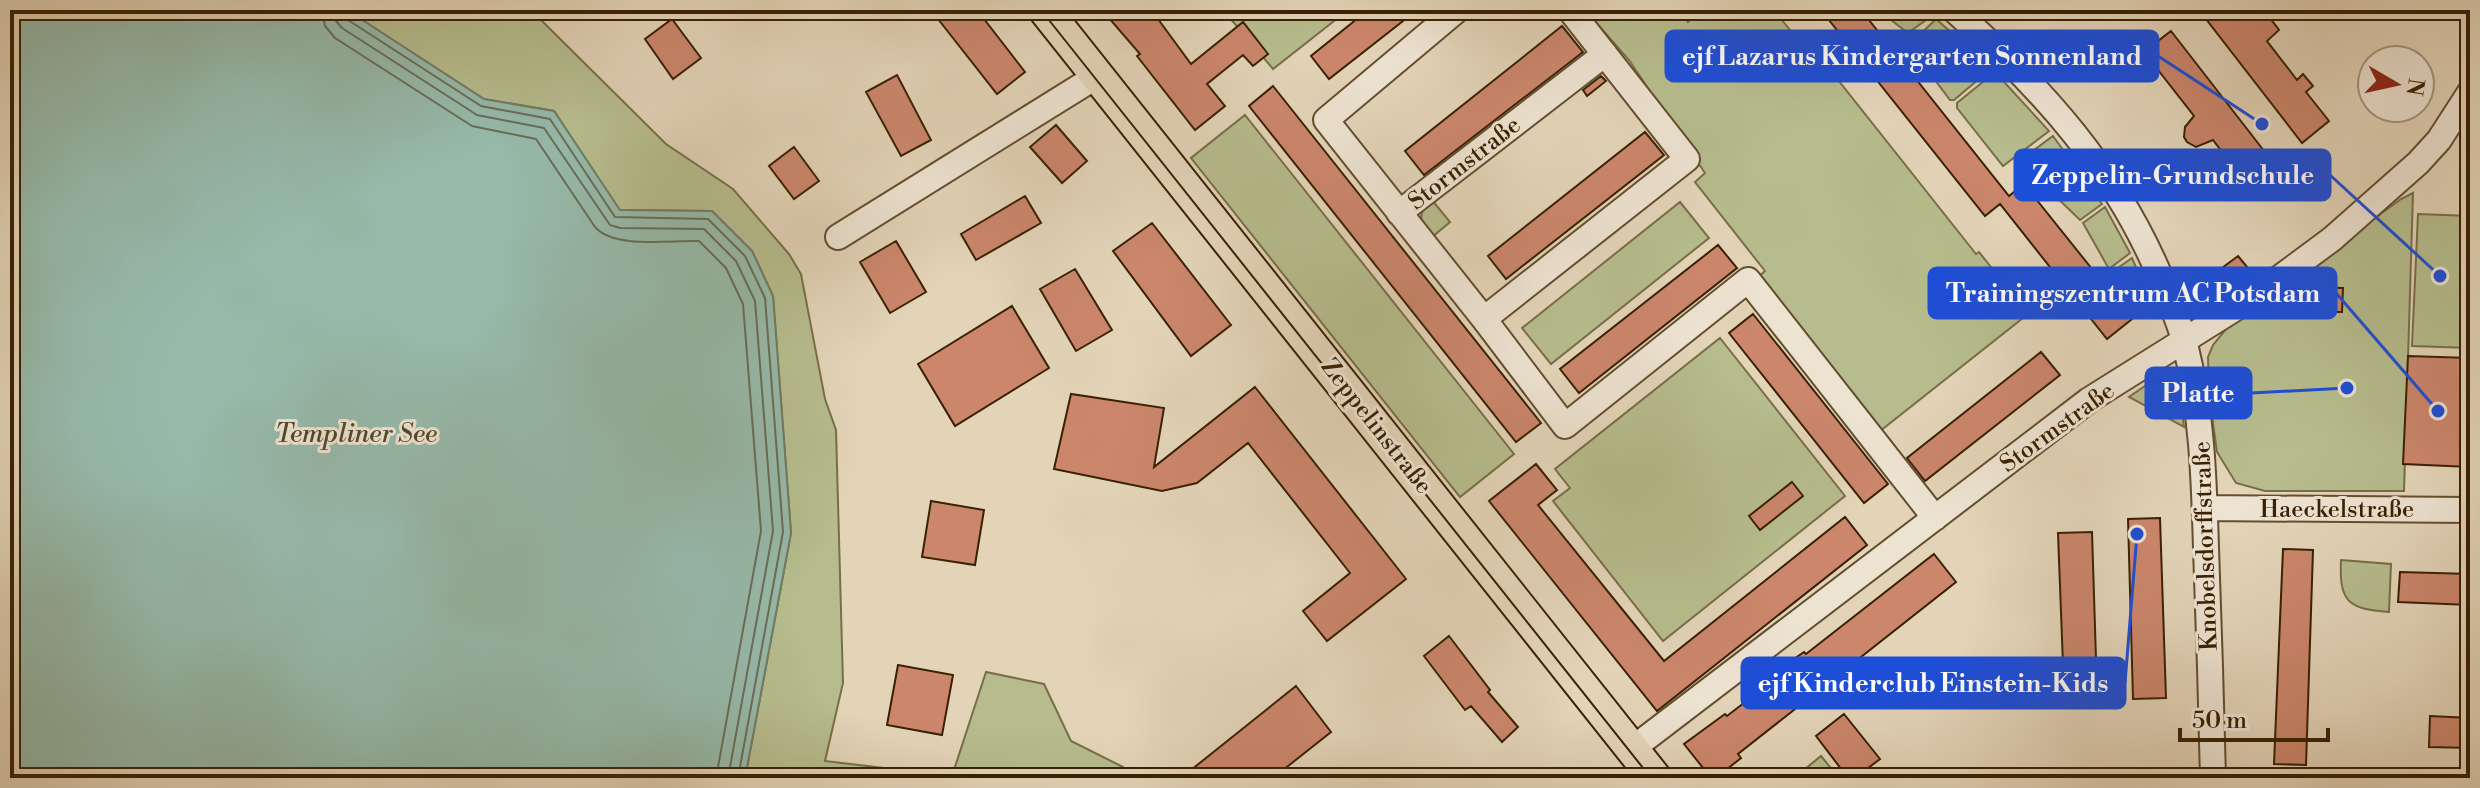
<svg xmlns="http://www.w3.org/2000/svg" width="2480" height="788" font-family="'Libre Bodoni',serif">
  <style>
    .green { fill: #b6bc8d; stroke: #786e48; stroke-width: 2 }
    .water { fill: #96b9a9; stroke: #717c66; stroke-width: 2 }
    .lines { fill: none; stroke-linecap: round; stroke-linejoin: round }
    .shore { stroke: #686d56; stroke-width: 2 }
    .building { fill: #cb866c; stroke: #392102; stroke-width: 2 }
    .minor-casing { stroke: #644e30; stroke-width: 28 }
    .major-casing { stroke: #392102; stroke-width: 36 }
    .minor { stroke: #ede3d1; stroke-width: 24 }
    .major { stroke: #e3d4b8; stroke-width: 32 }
    .tram { stroke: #392102; stroke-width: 2 }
    .labels { text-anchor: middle; stroke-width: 6; stroke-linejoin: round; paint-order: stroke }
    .street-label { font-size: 24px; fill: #392102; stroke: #ede3d1 }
    .water-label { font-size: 26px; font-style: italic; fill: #50472c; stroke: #ede3d1 }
    .leader { fill: none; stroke: #1d4ed8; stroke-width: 3 }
    .callout-dot { fill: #1d4ed8; stroke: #ede3d1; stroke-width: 3 }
    .callout { fill: #1d4ed8; stroke: #1d4ed8; stroke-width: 3 }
    .callout-label { font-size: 26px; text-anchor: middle; font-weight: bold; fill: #fff }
  </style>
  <rect width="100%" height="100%" fill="#e3d4b8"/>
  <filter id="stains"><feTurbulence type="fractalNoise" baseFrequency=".0025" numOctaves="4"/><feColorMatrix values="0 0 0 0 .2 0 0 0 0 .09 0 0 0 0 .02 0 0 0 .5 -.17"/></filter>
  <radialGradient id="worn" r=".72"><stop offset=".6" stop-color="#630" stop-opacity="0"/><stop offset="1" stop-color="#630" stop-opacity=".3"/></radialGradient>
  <path class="green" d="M346,10H531L666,144L733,189L789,254L801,274L825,399L836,430L843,683L825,761L952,776L986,672L1044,684L1071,741L1123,767L1125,778H745L791,533L773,296L752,251L712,211L619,210L554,111L484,99Z
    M1223,10H1348L1273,69Z
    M1585,10H1679L1688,22L1701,10H1774L1810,55L1815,51L1976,254L1979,252L2028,314L1875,435L1758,277L1765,271L1695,182L1705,173L1629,60Z
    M1878,10H1926L1933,15L1908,33Z
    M1936,19L1992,68L1954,100H1950L1923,64L1915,39Z
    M1995,72L2049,131L2003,166L1957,108V103Z
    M1245,115L1514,454L1460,497L1191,158Z
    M2053,136L2102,204L2080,220L2047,188L2022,159Z
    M2413,193L2404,491H2265L2236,483L2217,452L2209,395L2208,357L2213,345L2230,324L2401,199Z
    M1432,200L1450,222L1431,238C1421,222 1415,214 1432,200Z
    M1680,202L1709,238L1551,364L1522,328Z
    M2105,207L2130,253L2109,269L2083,223Z
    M2418,214L2470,216V348L2412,346Z
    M2132,258L2153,308L2147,311L2140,308L2112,272Z
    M1720,338L1845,496L1663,641L1553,501L1570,488L1555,469Z
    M2158,377L2169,379L2180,396L2184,427L2129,397Z
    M2341,560L2391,564L2389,612C2348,609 2339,602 2341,560Z
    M1821,756L1839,778H1794Z"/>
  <path class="water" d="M10,10H347L484,99L554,111L620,210L712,211L752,251L773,296L791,533L745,778H10Z"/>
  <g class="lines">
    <path class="shore" d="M322,10L325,26L335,38L472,126L536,139L595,227C614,249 670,240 699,241L726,268L743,304L761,531L716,778
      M334,10L336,21L342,28L477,115L544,128L610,225L620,228L704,229L736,261L755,301L773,531L728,778
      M344,10L348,20L481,106L550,119L615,217L708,219L745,256L765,298L783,532L738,778"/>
  </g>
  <path class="building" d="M931,10H977L1025,72L997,94Z
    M1102,10H1169L1158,19L1191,64L1243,22L1268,54L1253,66L1243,55L1207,84L1225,106L1195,130L1137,56L1140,54Z
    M1368,10H1417L1329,79L1311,56Z
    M1821,10H1861L2009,196L2024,184L2132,319L2107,339L2000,204L1985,216Z
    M2199,10H2264L2279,30L2267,41L2297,80L2303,74L2313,86L2306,92L2329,121L2302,143Z
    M672,19L701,58L673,79L645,39Z
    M1562,26L1583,52L1424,175L1405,151Z
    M2171,31L2268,156L2241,177L2213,140L2196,147L2187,142L2184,137L2185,127L2194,116L2144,52Z
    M897,75L931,140L901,156L866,92Z
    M1601,76L1606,81L1587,96L1583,90Z
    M1273,86L1541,423L1516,442L1249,106Z
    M1056,125L1087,161L1062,183L1030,147Z
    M1645,132L1664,155L1506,279L1488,256Z
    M794,147L819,181L794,199L769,166Z
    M1025,196L1041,223L976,260L961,234Z
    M1152,223L1231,325L1191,356L1113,251Z
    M896,241L926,292L890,313L860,262Z
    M1718,245L1737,268L1579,393L1560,369Z
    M2238,256L2248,268L2232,281L2222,268Z
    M1075,269L1112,330L1076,351L1040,289Z
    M2301,287L2343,288L2342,312L2300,311Z
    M1012,306L1049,368L955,426L918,364Z
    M1753,314L1888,484L1864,503L1729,333Z
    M2041,352L2060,375L1925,481L1907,458Z
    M2408,356L2470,358V467L2403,464Z
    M1255,387L1406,579L1327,641L1303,611L1350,573L1248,443L1197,483L1162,491L1054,469L1071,394L1164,408L1154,467Z
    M1536,464L1557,490L1538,505L1664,661L1845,517L1867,545L1657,711L1489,501Z
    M1792,482L1803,496L1760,530L1749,516Z
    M931,501L984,510L975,565L922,557Z
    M2160,518L2166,698L2133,699L2128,519Z
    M2092,532L2097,691H2064L2058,533Z
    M2283,549L2313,550L2306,765L2274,764Z
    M1934,554L1956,582L1738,754L1741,758L1716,778H1711L1684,744L1725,714L1727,716L1753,696L1751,694L1763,684L1765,686L1793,664L1791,661L1804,652L1806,654Z
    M2400,572L2470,574V605L2398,602Z
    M1449,636L1490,690L1488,692L1518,727L1502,742L1471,706L1465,710L1424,656Z
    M898,665L953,675L942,735L887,725Z
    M1296,686L1331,732L1273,778H1181Z
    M1844,714L1880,759L1855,778H1848L1816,736Z
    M2430,716L2470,718V748L2429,747Z"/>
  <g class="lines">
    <defs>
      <path id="minor" d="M1457,10L1326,120L1484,319L1565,426L1748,280L1935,518
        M1954,10C2043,89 2116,170 2162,281C2170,301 2180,323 2185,344C2202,411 2204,479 2206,548C2209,625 2211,701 2213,778
        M1399,213L1605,54
        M838,237L1097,76
        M1484,319L1687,159L1570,10
        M2205,508L2470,510
        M1632,749L2089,400L2255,296L2332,239L2418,163L2439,140L2470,92"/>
      <path id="major" d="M1045,10L1655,778"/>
    </defs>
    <use href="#minor" class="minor-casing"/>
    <use href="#major" class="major-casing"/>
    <use href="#minor" class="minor"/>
    <use href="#major" class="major"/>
    <path class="tram" d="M1041,10L1651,778"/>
  </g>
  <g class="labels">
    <g class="street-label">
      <text transform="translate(1464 163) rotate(-38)" y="8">Stormstraße</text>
      <text transform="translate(1377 426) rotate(52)" y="8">Zeppelinstraße</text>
      <text transform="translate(2057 427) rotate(-36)" y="8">Stormstraße</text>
      <text x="2337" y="517">Haeckelstraße</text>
      <text transform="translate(2205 546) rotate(-92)" y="8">Knobelsdorffstraße</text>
    </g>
    <g class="water-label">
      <text x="356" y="442">Templiner See</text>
    </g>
  </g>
  <path class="leader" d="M2262 124L2158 56M2440 276L2330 175M2438 411L2336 293M2347 388L2251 393M2137 534L2125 683"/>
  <g class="callout-dot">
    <circle cx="2262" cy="124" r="8"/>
    <circle cx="2440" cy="276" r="8"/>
    <circle cx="2438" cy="411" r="8"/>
    <circle cx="2347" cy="388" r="8"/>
    <circle cx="2137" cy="534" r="8"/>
  </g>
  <g class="callout">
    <rect x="1666" y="31" width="492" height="50" rx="8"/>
    <rect x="2015" y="150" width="315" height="50" rx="8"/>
    <rect x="1929" y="268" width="407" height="50" rx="8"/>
    <rect x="2146" y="368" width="105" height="50" rx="8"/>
    <rect x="1742" y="658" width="383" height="50" rx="8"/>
  </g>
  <g class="callout-label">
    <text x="1912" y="65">ejf Lazarus Kindergarten Sonnenland</text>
    <text x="2173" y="184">Zeppelin-Grundschule</text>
    <text x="2133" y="302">Trainingszentrum AC Potsdam</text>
    <text x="2198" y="402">Platte</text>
    <text x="1933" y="692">ejf Kinderclub Einstein-Kids</text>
  </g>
  <rect width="2480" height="788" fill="none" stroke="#e3d4b8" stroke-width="40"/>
  <rect x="12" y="12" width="2456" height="764" fill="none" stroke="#392102" stroke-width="4"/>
  <rect x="20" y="20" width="2440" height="748" fill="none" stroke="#392102" stroke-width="2"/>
  <g transform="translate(2396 84) rotate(99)"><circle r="38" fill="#ede3d1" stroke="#a5957e" stroke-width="2"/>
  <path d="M0-6L14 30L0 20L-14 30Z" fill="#8f2418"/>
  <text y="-12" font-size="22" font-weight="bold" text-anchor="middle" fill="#392102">N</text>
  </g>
  <path d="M2180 728v12h148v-12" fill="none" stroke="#392102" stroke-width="4"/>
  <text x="2192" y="728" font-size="24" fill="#392102" stroke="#ede3d1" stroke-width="6" paint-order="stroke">50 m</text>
  <rect width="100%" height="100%" filter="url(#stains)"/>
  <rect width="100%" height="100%" fill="url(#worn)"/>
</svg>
